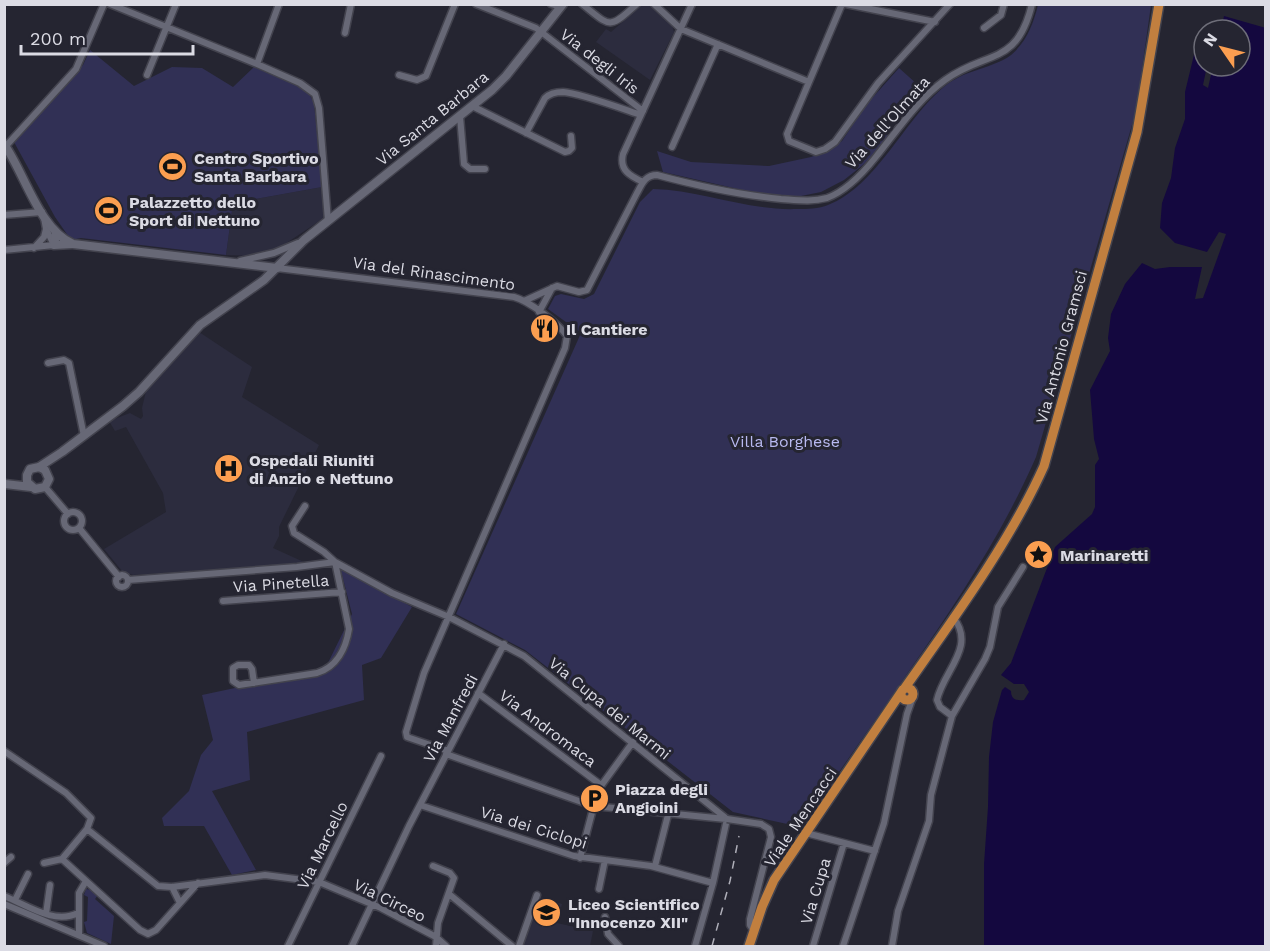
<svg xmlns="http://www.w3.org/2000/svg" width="1270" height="951" font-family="'Work Sans',sans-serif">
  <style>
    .built { fill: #2c2c3e }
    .green { fill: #313055 }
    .water { fill: #14083f }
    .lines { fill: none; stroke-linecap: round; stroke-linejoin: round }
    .street-casing { stroke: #43434e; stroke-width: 9 }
    .secondary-casing { stroke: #43434e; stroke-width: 11 }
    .primary-casing { stroke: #43434e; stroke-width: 12 }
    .street { stroke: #676876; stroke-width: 6 }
    .secondary { stroke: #676876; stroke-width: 8 }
    .primary { stroke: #c17f3f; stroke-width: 9 }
    .rail { stroke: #afafb9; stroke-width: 1.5; stroke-dasharray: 8 8; stroke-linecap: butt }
    .street-bridge-casing { stroke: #43434e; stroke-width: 9; stroke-linecap: butt }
    .street-bridge { stroke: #676876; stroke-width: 6 }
    .labels { text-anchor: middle; stroke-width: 6; stroke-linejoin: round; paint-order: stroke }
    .street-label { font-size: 16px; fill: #dbdbe4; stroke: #252531 }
    .poi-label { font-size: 16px; font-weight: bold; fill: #dbdbe4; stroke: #252531; text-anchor: start }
    .park-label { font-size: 16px; fill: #b8b9f0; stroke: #252531 }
  </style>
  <rect width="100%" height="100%" fill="#252531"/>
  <path class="built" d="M642,5H649L672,25L674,32L650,80L596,42L606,29L611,32Z
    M322,187L324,218L279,248L256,256L226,255L233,203Z
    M199,332L252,367L242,397L319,445L279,527V536L273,548L306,563L133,575L122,571L104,549L166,512L163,493L126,427L115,431L109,421L130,413L141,419L143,416L142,408L146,391L187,343Z
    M540,897L562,904L557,923L593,931L590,946H522Z"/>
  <path class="green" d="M1038,5H1151L1136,111L1036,457C1002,535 956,603 907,674C872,725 836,776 801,827L733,812L525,650L456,614L581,333L548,309L555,296L561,294L584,299L594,294L640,202L653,189C702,190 747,211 797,209C807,209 819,209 828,205C877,186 905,118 945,86C964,71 983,70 1003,60C1023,50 1033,26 1038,5Z
    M90,50L134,86L172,67L202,68L233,87L254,67L307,90L314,103L322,187L233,203L226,255L81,238L71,240L55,217L14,142L15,139L83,65Z
    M899,68L918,85L895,107L879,128L889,134L873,157L844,180L821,192L796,197L760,194L663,172L657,151L691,162L769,166L811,157L827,151L842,141L866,105Z
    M340,567L412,607L381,658L362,665L364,700L247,732L250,780L212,791L256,870L232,875L204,826H164L162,818L189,791L201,755L213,740L202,695L325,669L352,614Z
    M86,889L93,890L98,895L95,899L114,916L111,944L87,933L84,922L87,921L88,897L84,895Z"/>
  <path class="water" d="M1224,16L1266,28L1265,946H984V864L988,807L989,757L993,722L1002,690L1005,687L1011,691C1011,699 1016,701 1024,700L1029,692L1024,684H1014L1001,675L1011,663L1055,547L1092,514L1095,507V465L1099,459L1094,439L1090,390L1110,351L1108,338L1111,314L1125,284L1142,263L1155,269L1170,267H1202L1195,299L1203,298L1226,234L1219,232L1207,252L1175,243L1160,228L1162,203L1171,178L1175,148L1185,119V92L1200,30L1216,27L1215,30H1204V66H1207L1203,85L1208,88L1213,66H1240V30H1221Z"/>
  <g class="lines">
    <defs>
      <path id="street" d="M110,4L257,64L300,83L315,94L319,108L328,221
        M476,4L536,28L643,111
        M551,4L561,7
        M582,4C611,27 608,30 637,4
        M654,4L681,29L809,82
        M842,4L787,134L789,141L816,152L825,149L835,142L878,83L950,4
        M846,4L935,22
        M984,28L1001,15L1004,4
        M345,33L351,4
        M257,64L279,4
        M147,75L176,4
        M399,75L417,80L426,76L455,4
        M472,106L565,152L569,151L572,148L571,136
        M460,116L464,164L470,169H485
        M526,133L545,98C550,93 556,92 563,92C580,93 623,109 641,115
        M6,146L76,69L104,4
        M672,147L718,44
        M643,182C630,176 619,170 623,154L692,4
        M4,215L42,212
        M34,248L44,237L46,229
        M4,250L54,245L46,229L44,218
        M240,261L274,253L298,243
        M277,268L514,297C529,301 558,323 567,336L565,348L424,673L406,732L407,737L448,751
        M524,301L557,286L579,292L587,290L637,193C642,184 645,175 657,175C698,186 739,195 781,199C797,200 812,202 827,198C846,191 863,173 875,158C897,131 917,100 945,80C986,50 1017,67 1032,4
        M539,312L552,288
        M48,363L64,360L69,363L84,436
        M45,487L68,514
        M305,506L292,526L294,533L324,552L335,562L392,593L449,617L524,656L727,819
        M64 521a9 9 0 1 1 18 0a9 9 0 1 1-18 0Z
        M79,528L119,577
        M116 581a6 6 0 1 1 12 0a6 6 0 1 1-12 0Z
        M128,580L297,567L335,562L349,629C346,648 337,667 317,673L239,685L233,681V668L238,665H249L252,669L254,683
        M223,601L342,592
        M478,693L601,785
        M952,716L940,707L937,700C943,671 977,647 953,617
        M4,751L66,793L91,818L87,829
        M446,754L593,806L726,819
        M420,805L574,856L651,866L713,883
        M806,833L875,851
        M580,858L598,790L633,742
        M62,859L140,930L148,934L156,930L198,883
        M4,863L11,857
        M44,863L62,859L87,829L158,886L172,887L265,875L319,882L381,908L436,937L446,946
        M433,866L450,873L454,878L438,923L436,946
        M655,866L668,815
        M172,887L180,903
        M599,889L605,860
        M449,894L512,946
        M4,896C27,905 54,925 78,913
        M15,900L28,874
        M4,904L104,946
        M46,914L50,885
        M605,917L608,934L619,946
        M754,931L750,925V919L771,837L769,829L761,824
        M79,935V893L86,881
        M288,946L381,756
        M352,946L409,826L504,644
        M519,946L537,895
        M695,946L713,883L727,819
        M813,946L844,843
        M843,946L884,823L907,714L913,697
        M892,946L898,911L929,821L931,795L952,716L985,659L990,647L998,607L1023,567"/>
      <path id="secondary" d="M4,144C25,174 39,229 73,244L277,268
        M56,234L54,245L72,244
        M39,467L45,470L49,479L45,487L35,489L27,482V475L30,469L39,467L62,452L123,406L139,392L200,325L264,280L304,240L492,90L506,76L563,4
        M5,484L31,487"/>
      <path id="primary" d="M901 694a6 6 0 1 1 12 0a6 6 0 1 1-12 0Z
        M904,689C952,621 1010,542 1044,466L1137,132L1159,4
        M749,946L762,907L774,880L902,691"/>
    </defs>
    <use href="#street" class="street-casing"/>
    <use href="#secondary" class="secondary-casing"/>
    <use href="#primary" class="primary-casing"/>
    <use href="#street" class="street"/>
    <use href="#secondary" class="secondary"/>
    <use href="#primary" class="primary"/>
    <path class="rail" d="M712,946L730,881L739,836"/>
    <defs>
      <path id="street-bridge" d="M727,819L761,824"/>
    </defs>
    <use href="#street-bridge" class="street-bridge-casing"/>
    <use href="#street-bridge" class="street-bridge"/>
  </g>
  <defs>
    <symbol id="stadium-disc" viewBox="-11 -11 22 22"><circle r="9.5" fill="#fb9e50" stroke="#252531"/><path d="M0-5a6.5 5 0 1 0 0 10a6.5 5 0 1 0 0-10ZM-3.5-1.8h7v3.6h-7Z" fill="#111"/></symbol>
    <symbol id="restaurant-disc" viewBox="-11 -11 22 22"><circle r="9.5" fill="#fb9e50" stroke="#252531"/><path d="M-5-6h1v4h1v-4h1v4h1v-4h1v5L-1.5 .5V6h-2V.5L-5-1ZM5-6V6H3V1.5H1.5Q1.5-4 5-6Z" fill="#111"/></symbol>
    <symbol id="hospital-disc" viewBox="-11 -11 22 22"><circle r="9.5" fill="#fb9e50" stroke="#252531"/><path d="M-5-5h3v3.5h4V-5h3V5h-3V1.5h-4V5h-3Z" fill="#111"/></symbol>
    <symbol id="sight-disc" viewBox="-11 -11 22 22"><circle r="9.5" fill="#fb9e50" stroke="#252531"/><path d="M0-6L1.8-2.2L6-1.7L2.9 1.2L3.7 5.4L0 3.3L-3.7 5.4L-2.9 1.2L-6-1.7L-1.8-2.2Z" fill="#111"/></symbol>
    <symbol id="parking-disc" viewBox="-11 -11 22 22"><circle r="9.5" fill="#fb9e50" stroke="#252531"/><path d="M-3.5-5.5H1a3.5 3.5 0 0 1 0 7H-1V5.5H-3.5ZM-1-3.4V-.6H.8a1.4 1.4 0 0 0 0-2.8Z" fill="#111"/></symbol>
    <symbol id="school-disc" viewBox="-11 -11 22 22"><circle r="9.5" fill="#fb9e50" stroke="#252531"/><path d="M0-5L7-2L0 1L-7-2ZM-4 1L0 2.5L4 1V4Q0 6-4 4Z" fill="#111"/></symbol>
  </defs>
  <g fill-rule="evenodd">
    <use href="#stadium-disc" x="156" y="150" width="33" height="33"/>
    <use href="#stadium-disc" x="92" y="194" width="33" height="33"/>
    <use href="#restaurant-disc" x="528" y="312" width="33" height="33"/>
    <use href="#hospital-disc" x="212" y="452" width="33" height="33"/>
    <use href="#sight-disc" x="1022" y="538" width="33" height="33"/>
    <use href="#parking-disc" x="578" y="782" width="33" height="33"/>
    <use href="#school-disc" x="530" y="896" width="33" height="33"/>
  </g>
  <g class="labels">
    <g class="street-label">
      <text transform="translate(600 61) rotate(38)" y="6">Via degli Iris</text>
      <text transform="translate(432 118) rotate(-39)" y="6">Via Santa Barbara</text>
      <text transform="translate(887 122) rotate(-48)" y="6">Via dell'Olmata</text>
      <text transform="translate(434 273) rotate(8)" y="6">Via del Rinascimento</text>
      <text transform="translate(1061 347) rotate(-75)" y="6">Via Antonio Gramsci</text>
      <text transform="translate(281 583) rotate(-4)" y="6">Via Pinetella</text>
      <text transform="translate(610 708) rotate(39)" y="6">Via Cupa dei Marmi</text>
      <text transform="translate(450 718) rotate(-62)" y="6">Via Manfredi</text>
      <text transform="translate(548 728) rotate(37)" y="6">Via Andromaca</text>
      <text transform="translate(800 817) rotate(-56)" y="6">Viale Mencacci</text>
      <text transform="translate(534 827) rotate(17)" y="6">Via dei Ciclopi</text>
      <text transform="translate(322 845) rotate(-64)" y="6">Via Marcello</text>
      <text transform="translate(815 891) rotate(-73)" y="6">Via Cupa</text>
      <text transform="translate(390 900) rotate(26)" y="6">Via Circeo</text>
    </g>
    <g class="poi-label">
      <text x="194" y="164">Centro Sportivo<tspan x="194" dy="18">Santa Barbara</tspan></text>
      <text x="129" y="208">Palazzetto dello<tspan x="129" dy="18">Sport di Nettuno</tspan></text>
      <text x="566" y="335">Il Cantiere</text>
      <text x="249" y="466">Ospedali Riuniti<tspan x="249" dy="18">di Anzio e Nettuno</tspan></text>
      <text x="1060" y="561">Marinaretti</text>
      <text x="615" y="795">Piazza degli<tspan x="615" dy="18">Angioini</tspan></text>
      <text x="568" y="910">Liceo Scientifico<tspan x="568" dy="18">"Innocenzo XII"</tspan></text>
    </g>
    <g class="park-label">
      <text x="785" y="447">Villa Borghese</text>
    </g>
  </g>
  <rect width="1270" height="951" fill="none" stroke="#dbdbe4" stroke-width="12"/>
  <g transform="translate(1222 48) rotate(305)"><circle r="28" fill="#252531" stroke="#6e6e79" stroke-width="1.5"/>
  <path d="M0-4.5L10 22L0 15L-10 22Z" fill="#fb9e50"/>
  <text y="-9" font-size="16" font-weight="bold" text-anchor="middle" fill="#dbdbe4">N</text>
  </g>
  <path d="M21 45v9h172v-9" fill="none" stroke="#dbdbe4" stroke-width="3"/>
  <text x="30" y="45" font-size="18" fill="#dbdbe4" stroke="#252531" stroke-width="4.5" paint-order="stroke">200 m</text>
</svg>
